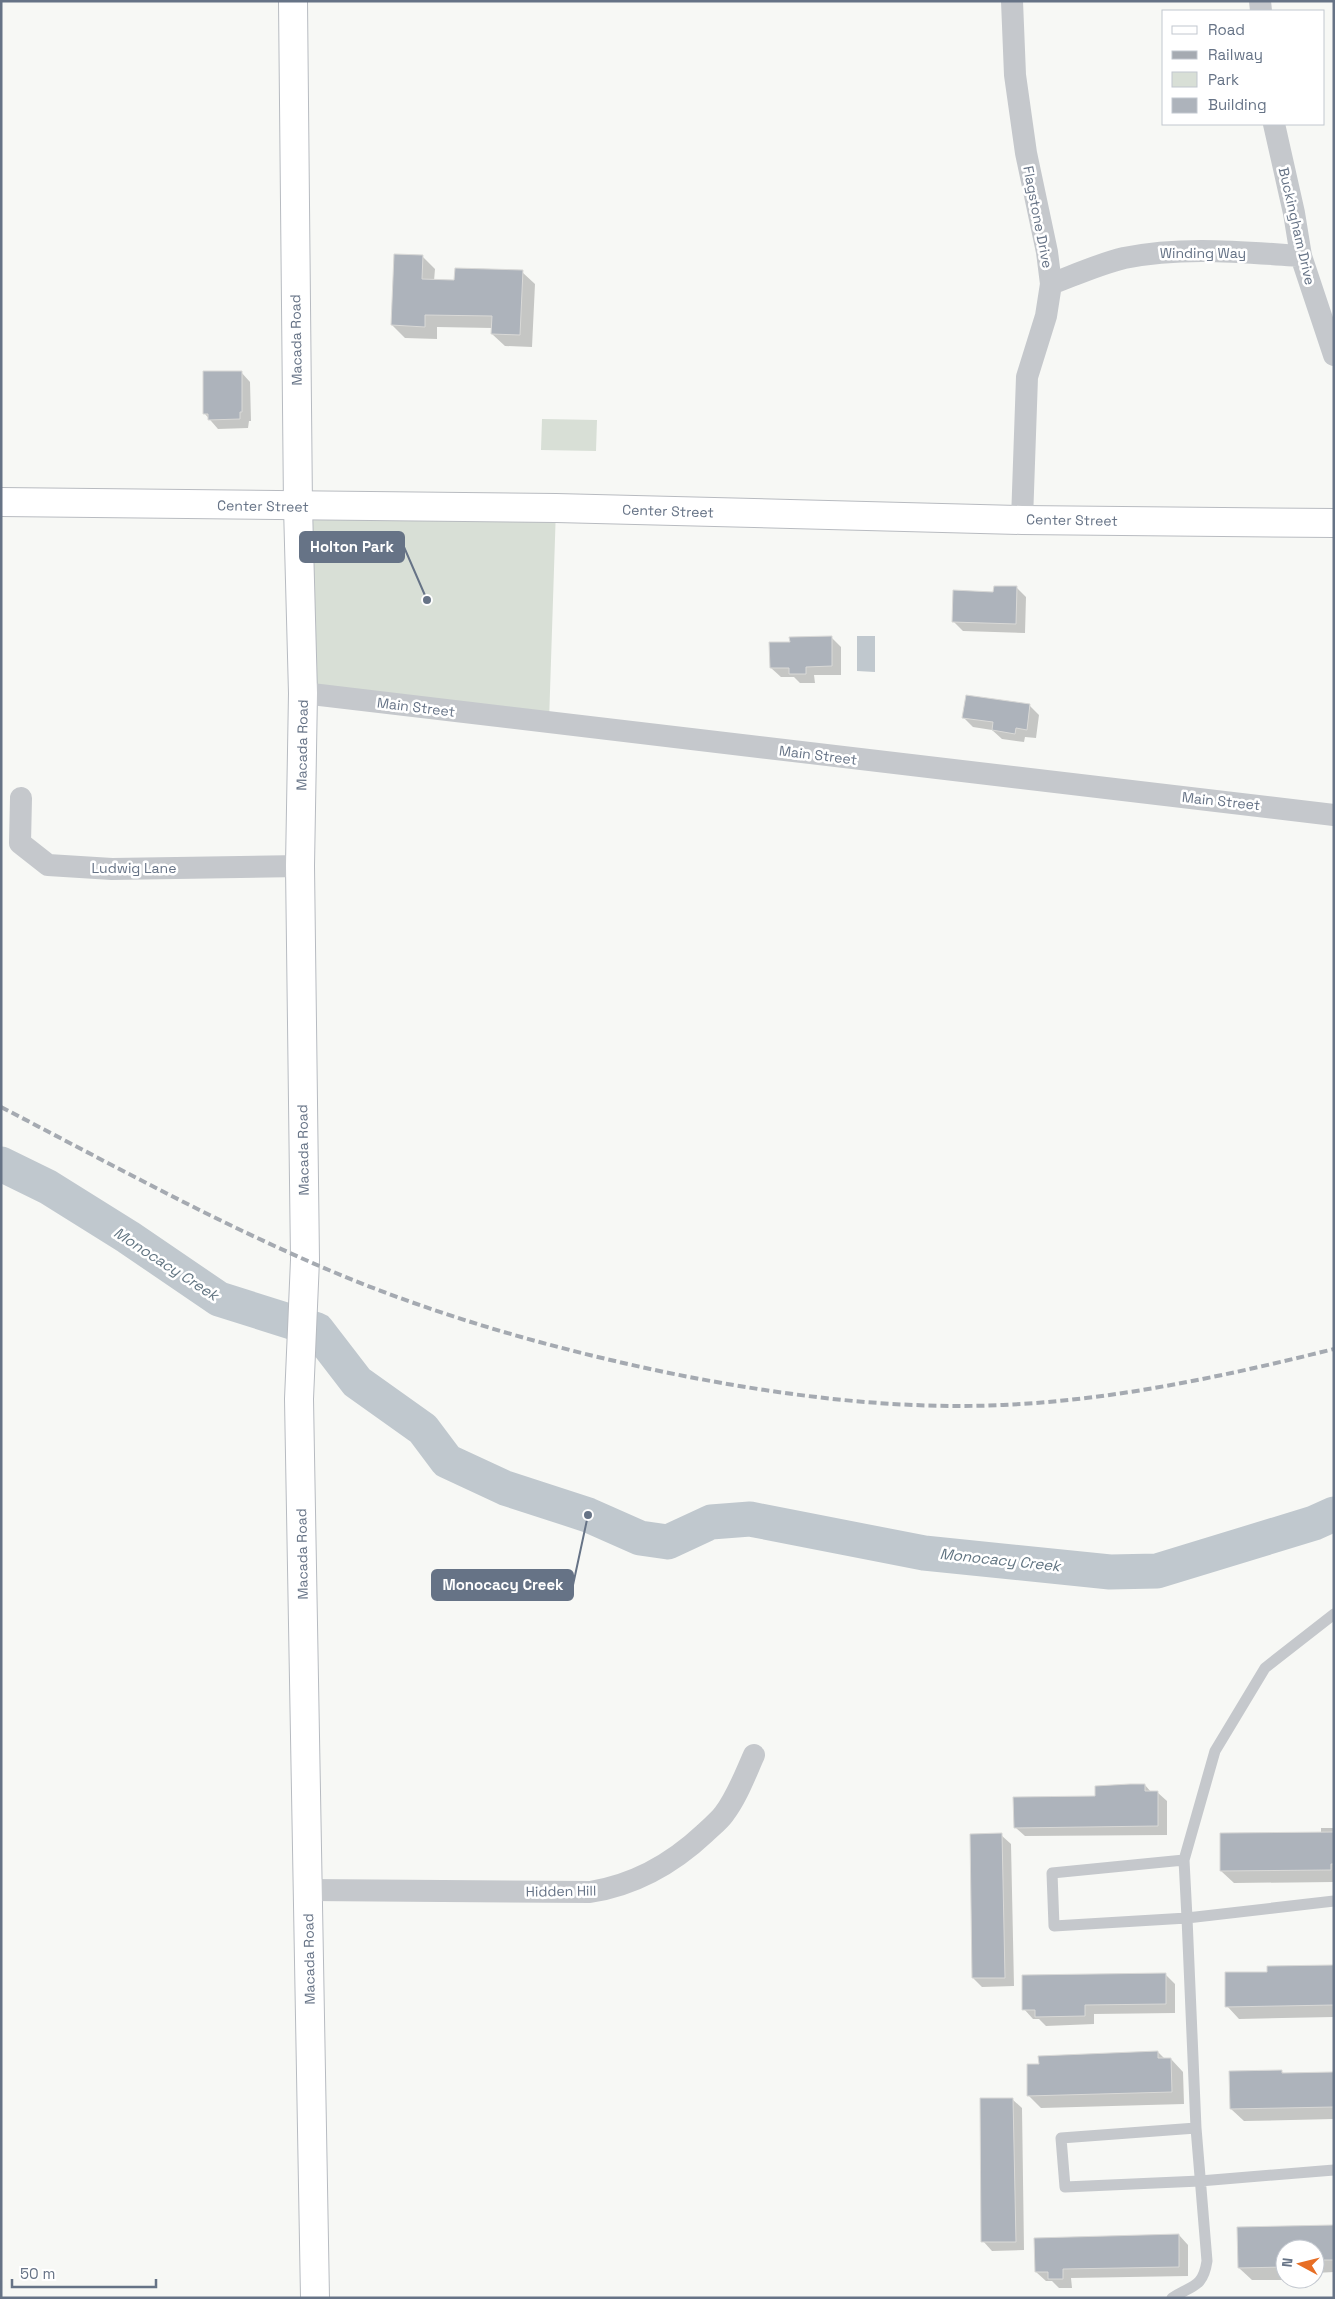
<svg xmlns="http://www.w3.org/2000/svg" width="1335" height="2299" font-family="'Space Grotesk',sans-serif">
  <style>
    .green { fill: #d8dfd6 }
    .water { fill: #c0c8ce }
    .shadow { fill: #0003 }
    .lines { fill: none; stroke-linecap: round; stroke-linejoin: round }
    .river { stroke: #c0c8ce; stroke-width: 35 }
    .building { fill: #adb3bb; stroke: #d9d9d7 }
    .secondary-casing { stroke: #b7bbc1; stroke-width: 30 }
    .primary-casing { stroke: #b8bbc0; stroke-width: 30 }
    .lane { stroke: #c5c8cc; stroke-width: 11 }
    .street { stroke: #c5c8cc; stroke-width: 22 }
    .secondary { stroke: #fff; stroke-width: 28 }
    .primary { stroke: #fff; stroke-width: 28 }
    .rail { stroke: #a5aab1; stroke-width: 4; stroke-dasharray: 8 4; stroke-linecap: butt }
    .labels { text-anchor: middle; stroke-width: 5; stroke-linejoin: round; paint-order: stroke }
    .street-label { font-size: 14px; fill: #667386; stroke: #fff }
    .water-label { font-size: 15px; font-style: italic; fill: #627582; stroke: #fff }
    .leader { fill: none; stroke: #667386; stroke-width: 2 }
    .callout-dot { fill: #667386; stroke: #fff; stroke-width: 2 }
    .callout { fill: #667386; stroke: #667386; stroke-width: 2 }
    .callout-label { font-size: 15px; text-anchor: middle; font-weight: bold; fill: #fff }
  </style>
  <rect width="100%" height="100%" fill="#f7f8f5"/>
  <path class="green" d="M542,419L597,420L596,451L541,450Z
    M298,507L556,508L549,722L303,693Z"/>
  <path class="water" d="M857,636H875V672L857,671Z"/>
  <path class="shadow" d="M422,256L435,269L434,281H456L522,272L535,284L532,347L505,346L492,334V328L437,327V339L405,338L392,325Z
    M241,372L250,382L251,421H249L248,428L218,429L205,414Z
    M1017,588L1026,597L1025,633L963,631L954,622L995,593Z
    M831,637L841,647V675H814L815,683H800L794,677H781L771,668L791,643Z
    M1030,706L1039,715L1036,738L1025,737L1024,742L1002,739L992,730L973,727L964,718Z
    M1145,1785L1151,1792H1157L1167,1801V1835L1025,1836L1015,1827L1096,1797Z
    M1321,1828H1334V1882L1234,1883L1221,1871L1321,1833Z
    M1001,1835L1011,1844L1014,1986L982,1987L973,1978Z
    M1334,1967V2017L1239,2019L1227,2006L1269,1973Z
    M1165,1974L1175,1984V2013L1094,2014V2024L1046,2026L1039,2019H1033L1024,2009Z
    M1158,2052L1165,2059H1171L1183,2072L1184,2104L1041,2108L1028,2095Z
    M1334,2067V2119L1244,2121L1231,2109L1281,2071L1285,2074L1333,2073Z
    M1012,2099L1022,2108L1024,2250L992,2251L983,2241Z
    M1334,2227V2272L1315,2273V2249H1285V2279L1302,2280H1252L1239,2268Z
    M1179,2235L1188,2245V2276L1071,2278L1072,2288H1059L1052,2281H1046L1036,2272Z"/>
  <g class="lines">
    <path class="river" d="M1,1164L48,1187L128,1237L219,1299L317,1330L357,1382L423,1429L447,1461L505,1488L588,1515L640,1538L668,1542L711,1522L750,1519L924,1553L1110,1572L1157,1571L1314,1523L1334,1514"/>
  </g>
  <path class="building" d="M394,254L423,255L422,279L454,280L455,268L523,270L520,335L491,334L492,316L425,315V327L391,325Z
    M203,371H242V412H240V419L208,420V414H203Z
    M994,586H1017L1016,624L952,622L953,590L993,592Z
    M832,636V666L806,667V674H789V668H770L769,642H790L789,637Z
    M966,695L1030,704L1027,730L1016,728L1015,734L992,730L993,722L962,718Z
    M1130,1784H1145V1791H1158V1826L1014,1828L1013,1797L1095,1796V1786Z
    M1334,1832V1864H1331V1870L1220,1871V1833Z
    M1002,1833L1005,1978H972L970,1834Z
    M1334,1965V2005L1225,2007V1972H1267V1966Z
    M1166,1973V2004L1085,2005V2016L1035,2017V2010H1022V1975Z
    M1158,2051V2058H1171L1172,2092L1027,2096V2064H1039L1038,2056Z
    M1282,2070V2073L1334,2072V2107L1230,2109L1229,2071Z
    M980,2098H1013L1016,2242H981Z
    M1334,2225V2260H1315V2249H1285V2267L1238,2268L1237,2227Z
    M1179,2234V2267L1063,2269V2279H1048V2272H1035L1034,2238Z"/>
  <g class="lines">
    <defs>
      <path id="secondary" d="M293,1L298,507L303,693L300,866L305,1260L299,1399L315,2298"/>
      <path id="primary" d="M1,502L556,508L1022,520L1334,523"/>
    </defs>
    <use href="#secondary" class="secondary-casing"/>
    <use href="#primary" class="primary-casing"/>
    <path class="lane" d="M1334,1614L1265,1668L1215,1751L1184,1860L1052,1873L1054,1926L1187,1918L1196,2128L1061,2138L1065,2187L1200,2181L1334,2170
      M1184,1860L1187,1918L1334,1901
      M1172,2298C1192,2285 1203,2288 1207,2261L1196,2128"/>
    <path class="street" d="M1012,1L1015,75L1026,153L1047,252L1051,284L1046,316L1027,377L1022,520
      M1260,1L1261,11
      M1274,124L1294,213L1301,256L1334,355
      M1051,284C1075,275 1099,264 1124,258C1182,246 1241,252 1301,256
      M303,693L1334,815
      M21,798L20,843L48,865L112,869L300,866
      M308,1890L590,1892C635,1885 672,1864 705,1833C711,1827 719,1821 724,1814C737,1797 745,1775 754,1755"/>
    <use href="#secondary" class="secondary"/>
    <use href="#primary" class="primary"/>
    <path class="rail" d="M1,1107C103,1160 203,1215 308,1261C423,1312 545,1347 669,1373C779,1395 890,1410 1003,1405C1115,1400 1225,1376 1334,1349"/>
  </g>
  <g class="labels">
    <g class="street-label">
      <text transform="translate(1038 217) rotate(79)" y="5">Flagstone Drive</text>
      <text transform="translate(1297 226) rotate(77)" y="5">Buckingham Drive</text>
      <text x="1203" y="258">Winding Way</text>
      <text transform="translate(296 340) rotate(-91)" y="5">Macada Road</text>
      <text transform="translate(263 506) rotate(1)" y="5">Center Street</text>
      <text transform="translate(668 511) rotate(2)" y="5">Center Street</text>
      <text transform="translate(1072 520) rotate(1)" y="5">Center Street</text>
      <text transform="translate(416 707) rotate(7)" y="5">Main Street</text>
      <text transform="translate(302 745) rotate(-89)" y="5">Macada Road</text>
      <text transform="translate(818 755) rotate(7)" y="5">Main Street</text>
      <text transform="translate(1221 801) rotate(6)" y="5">Main Street</text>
      <text x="134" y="873">Ludwig Lane</text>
      <text transform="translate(303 1150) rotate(-91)" y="5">Macada Road</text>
      <text transform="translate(302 1554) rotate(-91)" y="5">Macada Road</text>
      <text transform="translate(561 1891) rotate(-1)" y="5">Hidden Hill</text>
      <text transform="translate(309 1959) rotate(-91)" y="5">Macada Road</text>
    </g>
    <g class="water-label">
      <text transform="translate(166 1264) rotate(33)" y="5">Monocacy Creek</text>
      <text transform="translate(1000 1560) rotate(6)" y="5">Monocacy Creek</text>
    </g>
  </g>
  <path class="leader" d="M427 600L404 547M588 1515L573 1585"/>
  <g class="callout-dot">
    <circle cx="427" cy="600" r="5"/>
    <circle cx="588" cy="1515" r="5"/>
  </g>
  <g class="callout">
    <rect x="300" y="532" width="104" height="30" rx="5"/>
    <rect x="432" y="1570" width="141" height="30" rx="5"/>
  </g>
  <g class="callout-label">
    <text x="352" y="552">Holton Park</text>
    <text x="503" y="1590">Monocacy Creek</text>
  </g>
  <rect width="1335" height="2299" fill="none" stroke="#667386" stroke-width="5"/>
  <rect x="1162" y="10" width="162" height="115" fill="#ffffff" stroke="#c2c7cf"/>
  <rect x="1172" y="26" width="25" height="8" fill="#ffffff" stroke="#c2c7cf"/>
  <text x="1208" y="35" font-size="15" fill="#667386">Road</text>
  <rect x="1172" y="51" width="25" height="8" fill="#a5aab1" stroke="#c2c7cf"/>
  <text x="1208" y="60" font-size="15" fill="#667386">Railway</text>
  <rect x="1172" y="72" width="25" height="15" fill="#d8dfd6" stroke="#c2c7cf"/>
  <text x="1208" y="85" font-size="15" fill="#667386">Park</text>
  <rect x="1172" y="98" width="25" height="15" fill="#adb3bb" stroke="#c2c7cf"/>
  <text x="1208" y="110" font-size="15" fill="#667386">Building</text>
  <g transform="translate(1300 2264) rotate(277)"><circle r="24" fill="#ffffff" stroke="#c2c7cf"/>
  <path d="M0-4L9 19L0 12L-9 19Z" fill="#e76e25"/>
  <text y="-8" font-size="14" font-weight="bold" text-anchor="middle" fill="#667386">N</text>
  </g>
  <path d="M12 2279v8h144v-8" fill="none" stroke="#667386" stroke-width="2.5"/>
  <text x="20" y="2279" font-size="15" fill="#667386" stroke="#ffffff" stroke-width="4" paint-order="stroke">50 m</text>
</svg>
